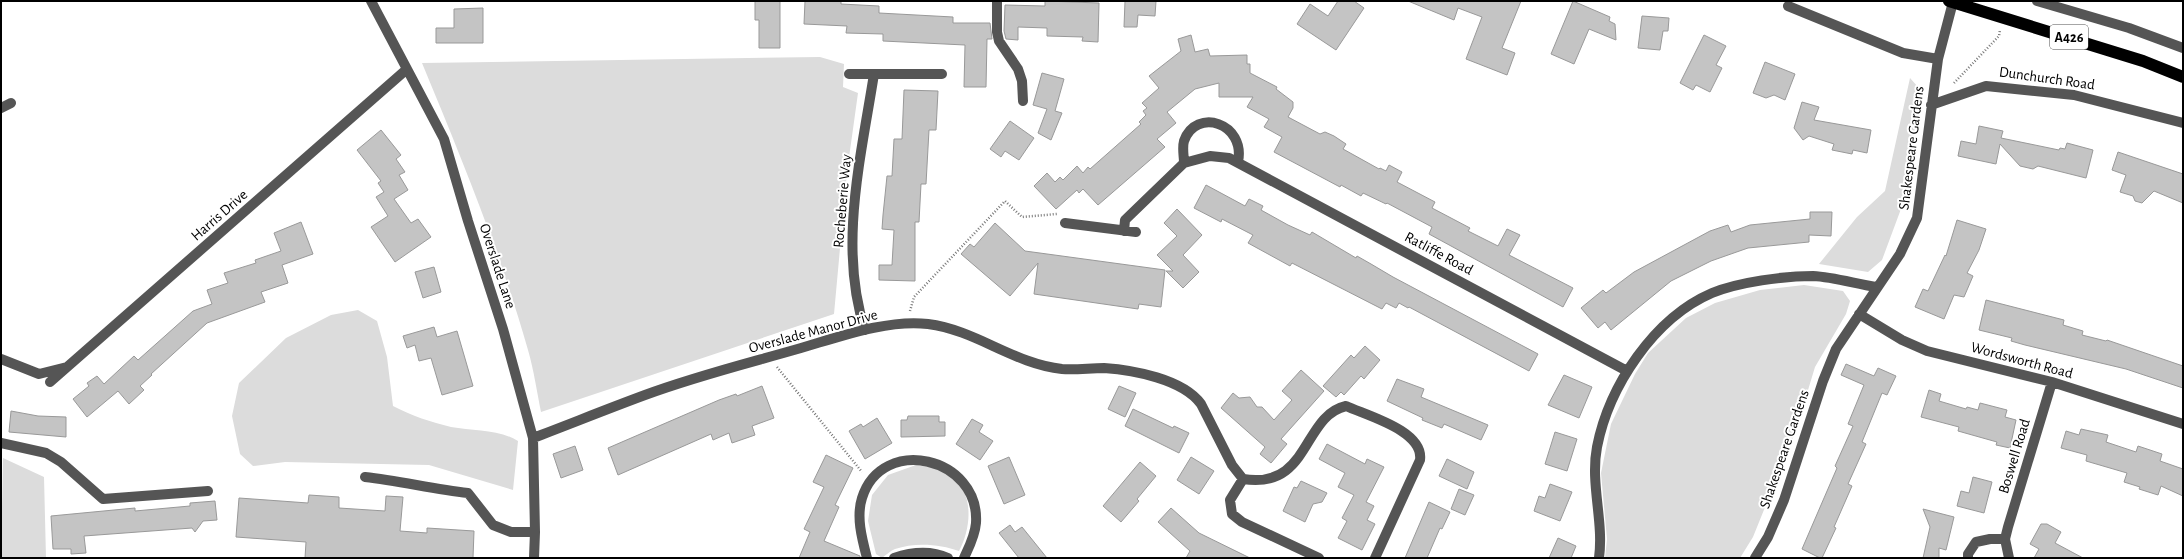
<svg xmlns="http://www.w3.org/2000/svg" width="2184" height="559" font-family="'Alegreya Sans',sans-serif">
  <style>
    .green { fill: #dcdcdc }
    .building { fill: #c4c4c4; stroke: #999 }
    .lines { fill: none; stroke-linecap: round; stroke-linejoin: round }
    .path { stroke: #777; stroke-width: 2.5; stroke-dasharray: 1 2; stroke-linecap: butt }
    .minor { stroke: #555; stroke-width: 10 }
    .highway { stroke: #000; stroke-width: 12 }
    .labels { text-anchor: middle; stroke-width: 4; stroke-linejoin: round; paint-order: stroke }
    .shield { fill: #fff; stroke: #4c4c4c; stroke-width: 1 }
    .shield-label { font-size: 14px; font-weight: bold; fill: #000 }
    .street-label { font-size: 15px; fill: #000; stroke: #fff }
  </style>
  <rect width="100%" height="100%" fill="#fff"/>
  <path class="green" d="M820,57L844,64L843,87L858,93L847,172L834,314L541,412C537,392 534,371 528,350C500,252 461,157 422,63Z
    M1910,78L1918,87L1911,182L1882,260L1868,272L1819,264L1857,217L1885,191Z
    M1804,285L1843,291L1850,301L1846,314L1815,367L1795,433L1753,537L1740,558H1605L1607,539L1601,473L1611,424L1635,374L1648,353L1686,318L1715,303L1760,290Z
    M358,310L377,321L387,357L393,406C412,416 431,422 451,427C473,431 499,429 518,441L513,490L429,465L285,462L253,466L240,454L232,416L239,383L286,338L331,315Z
    M3,458L44,477L46,558H1Z
    M916,465C928,467 941,468 951,476C975,493 971,529 959,551C940,544 915,542 895,549C890,551 886,555 882,558L876,554L868,521L872,495L888,475Z"/>
  <path class="building" d="M755,1H780V48H759V20H755Z
    M805,1H841V4L879,6V13L953,17V23H990L992,39H987L986,87H964L965,45L883,41V34L846,33L847,26L804,24Z
    M1045,1L1099,3L1098,42L1082,41L1083,37L1047,36V28L1018,27V40L1006,39L1004,31L1005,5L1045,6Z
    M1125,1H1156L1155,16L1138,15L1137,27H1124Z
    M1338,1H1354L1364,8L1336,50L1297,24L1310,4L1328,16Z
    M1408,1H1521L1502,48L1515,53L1507,75L1466,59L1482,17L1458,8L1454,20Z
    M1573,1L1610,17L1609,21L1615,24L1616,40L1589,29L1574,64L1551,54Z
    M483,8V43H436V28H454V9Z
    M1642,16L1669,18L1668,31H1663L1660,50L1638,48Z
    M1191,35L1195,52L1208,49L1210,56L1247,55V64H1250V73L1277,87L1276,89L1293,102V108L1288,117L1320,134L1325,132L1334,136L1346,144L1343,149L1379,169L1380,168L1386,171L1389,165L1402,172L1397,182L1435,202L1432,208L1470,228L1468,231L1498,246L1507,229L1520,235L1509,255L1573,288L1563,307L1429,234L1432,227L1387,203L1386,204L1363,193L1361,196L1341,185L1340,187L1274,152L1282,137L1264,127L1269,119L1247,107L1253,97H1219V83L1195,89L1167,112L1176,123L1157,139L1165,147L1098,205L1083,189L1079,193L1077,190L1056,209L1034,186L1047,173L1055,182L1060,177L1063,180L1077,166L1083,173L1088,167L1090,169L1141,124L1139,122L1146,115L1143,111L1147,108L1142,103L1159,88L1149,76L1181,51L1178,39Z
    M1704,35L1726,46L1716,65L1722,68L1710,92L1696,85L1693,90L1680,83Z
    M1765,62L1795,74L1785,100L1774,95L1766,98L1753,93Z
    M1042,73L1064,79L1055,111L1062,113L1051,140L1038,133L1047,109L1033,105Z
    M904,90L938,91L936,130H929L926,184H921L919,222H915V281L879,280V265H892L894,230L882,229L883,215L887,176H892L894,139H902Z
    M1802,102L1819,107L1814,120L1871,130L1867,153L1853,150L1852,154L1832,150L1834,144L1809,136L1803,140L1794,128Z
    M1010,121L1034,138L1019,160L1005,151L1001,157L990,149Z
    M1979,126L2003,131L2001,138L2059,150L2060,148L2065,149L2067,143L2093,150L2086,178L2038,166L2033,169L2020,166L2000,144L1996,164L1958,156L1961,141L1976,144Z
    M381,130L401,155L396,159L405,172L399,175L408,190L394,199L411,223L418,219L431,237L395,262L371,227L388,216L376,197L384,192L378,183L381,181L357,150Z
    M2118,152L2183,174V203L2154,191L2142,203L2135,201L2133,196L2120,192L2126,175L2112,170Z
    M1206,185L1245,206L1249,199L1263,206L1261,210L1288,225L1310,235L1312,232L1356,258L1357,256L1371,264L1393,277L1538,354L1529,371L1409,307L1408,308L1399,303L1396,308L1386,303L1382,309L1292,263L1290,266L1248,243L1253,235L1222,219L1221,222L1194,208Z
    M1177,209L1202,235L1183,255L1199,272L1183,288L1166,271H1173L1157,255L1177,236L1164,223Z
    M1810,212H1832L1831,236L1809,235V242L1748,248L1711,261L1671,281L1611,330L1605,322L1598,328L1581,308L1603,290L1606,293L1634,272L1710,231L1728,225L1731,232L1750,225L1810,219Z
    M1957,220L1986,229L1979,250L1967,273L1973,276L1964,297L1954,295L1944,319L1915,307L1923,289L1928,291L1945,255L1946,256Z
    M301,222L313,254L282,265L288,283L261,292L265,302L207,323L151,374L152,375L140,386L144,390L129,404L118,391L87,417L73,399L89,386L87,383L97,376L104,384L134,356L138,360L193,311L212,304L207,290L228,283L224,273L256,263L255,260L281,251L274,233Z
    M995,223L1025,251L1165,270L1161,307L1139,304L1138,309L1034,294L1038,263L1010,296L961,254L970,244L974,247Z
    M434,267L441,292L423,298L415,272Z
    M1986,300L2064,320L2063,325L2083,331L2082,335L2106,341L2107,340L2183,366V388L2126,369L2025,345L2011,341L2012,338L1979,330Z
    M434,327L437,337L457,331L473,386L442,395L431,358L419,361L415,345L407,348L403,336Z
    M1365,346L1380,360L1364,379L1361,376L1344,395L1341,392L1336,397L1323,386L1351,355L1354,358Z
    M1846,364L1874,376L1878,368L1896,376L1887,395L1882,393L1862,442L1866,444L1848,484L1852,486L1834,527L1836,528L1822,558H1820L1802,549L1837,468L1835,466L1853,426L1848,424L1864,385L1841,375Z
    M1301,370L1324,391L1281,439L1287,444L1271,463L1260,454L1265,447L1221,408L1233,393L1239,398L1250,397L1257,407H1262L1274,420L1292,400L1282,391Z
    M1564,375L1592,387L1579,418L1548,405Z
    M1397,379L1424,389L1421,397L1488,425L1481,440L1444,424L1442,428L1422,420L1423,418L1387,401Z
    M762,386L774,418L752,426L755,435L732,443L729,433L713,440L711,434L618,475L608,448L719,400L736,394L737,396Z
    M1119,386L1136,393L1125,417L1108,409Z
    M1929,390L1941,394L1939,401L1966,409L1967,407L1978,410L1980,403L2007,410L2005,417L2016,420L2010,448L1996,445L1997,442L1958,431L1959,427L1921,417Z
    M1133,409L1173,428L1174,426L1189,433L1179,453L1125,426Z
    M11,411L38,416L66,417V437L9,432Z
    M908,416H939V422H945V436L901,437V420H907Z
    M877,418L892,443L865,459L849,431L861,424L863,427Z
    M972,419L983,425L979,432L993,441L980,460L956,444Z
    M2081,429L2108,435L2106,442L2136,452L2138,446L2162,454L2160,461L2183,469V496L2161,486L2158,495L2139,489L2140,487L2124,482L2127,473L2086,461L2087,455L2061,448L2066,431L2079,435Z
    M1555,432L1577,439L1567,471L1545,464Z
    M1327,444L1365,464L1367,459L1384,467L1366,502L1374,506L1367,520L1375,524L1362,550L1338,538L1347,521L1342,518L1354,495L1338,487L1345,473L1319,459Z
    M575,446L583,470L561,478L553,454Z
    M826,455L853,468L835,505L839,507L824,541L860,556V558H799L810,532L804,529L824,487L813,482Z
    M1009,457L1025,495L1004,504L988,466Z
    M1191,457L1214,471L1199,494L1177,480Z
    M1447,459L1474,472L1467,489L1439,476Z
    M1140,462L1156,476L1137,499L1139,501L1121,522L1103,506Z
    M1973,477L1992,482L1984,513L1957,506L1961,491L1969,493Z
    M1301,481L1327,493L1322,502L1313,504L1305,522L1283,511L1294,487L1297,488Z
    M1550,484L1572,492L1560,521L1534,511L1539,496L1545,498Z
    M1459,489L1474,495L1465,515L1451,509Z
    M309,495L339,497V508L385,511L386,496L403,497L400,531L427,533V528L474,531L473,558H305L306,542L236,537L239,498L308,503Z
    M215,501L217,520L203,521L195,532L192,528L84,536L86,553L71,554V549H53L51,516L135,508V511L190,506V503Z
    M1429,502L1450,512L1442,529L1440,528L1427,558H1405Z
    M1171,508L1199,533L1250,558H1186L1190,551L1158,522Z
    M1923,509L1954,517L1946,550L1939,548V558H1923L1930,527Z
    M2041,524H2047L2061,532L2055,543L2083,558H2034L2039,549L2030,544Z
    M1010,525L1015,532L1022,527L1047,558H1019L999,533Z
    M1558,538L1576,546L1571,558H1549Z"/>
  <g class="lines">
    <path class="path" d="M1954,83L1999,36L2000,30
      M910,311L914,297L1005,201L1022,217L1057,214
      M777,367L862,472"/>
    <path class="minor" d="M371,1L444,139L468,221L503,329L533,438L535,532L534,558
      M997,1V32L999,41L1018,69L1022,81L1023,101
      M2037,1L2129,28L2183,48
      M1788,6L1903,53L1938,59
      M849,74H942
      M1931,105L1986,86L2074,95L2183,123
      M1,108L11,103
      M1184,163C1184,156 1182,148 1184,141C1196,107 1246,123 1238,162
      M1065,223L1136,232
      M1124,231L1125,220L1184,163L1210,156L1229,158L1627,371
      M1859,314L1902,340L1927,351L2052,382L2183,424
      M865,330C838,248 861,157 874,74
      M1,359L39,374L67,367
      M50,382L407,69
      M533,438C570,424 607,409 645,395C696,376 749,363 801,348C839,337 888,319 928,324C976,330 1014,364 1062,369C1076,370 1090,368 1104,368C1133,370 1183,379 1201,404L1232,465L1243,479C1310,490 1302,416 1346,406C1368,416 1424,431 1420,460L1375,558
      M1,443L46,453L61,462L103,499L208,491
      M365,477C400,481 433,489 468,493L493,525L511,532H535
      M1243,479L1230,500L1232,514L1242,522L1319,558
      M867,558C862,539 856,517 862,498C882,434 980,457 976,523C975,536 969,547 964,558
      M894,558C912,552 930,550 948,558
      M1599,558C1604,521 1590,484 1597,447C1609,386 1654,318 1712,293C1739,282 1784,276 1813,276C1834,277 1856,284 1876,287
      M1755,558L1768,537L1784,500L1823,381L1836,349L1900,254L1917,218L1938,59L1953,2
      M1968,558V554L1976,542L1990,539H2005
      M2009,558L2005,539L2008,527L2052,382"/>
    <path class="highway" d="M1949,1L2143,61L2183,77"/>
  </g>
  <g class="labels">
    <rect class="shield" x="2050" y="25" width="38" height="24" rx="3"/>
    <g class="shield-label">
      <text x="2069" y="42">A426</text>
    </g>
    <g class="street-label">
      <text transform="translate(2047 78) rotate(8)" y="5">Dunchurch Road</text>
      <text transform="translate(1911 148) rotate(-83)" y="5">Shakespeare Gardens</text>
      <text transform="translate(842 201) rotate(-85)" y="5">Rocheberie Way</text>
      <text transform="translate(219 215) rotate(-41)" y="5">Harris Drive</text>
      <text transform="translate(1439 253) rotate(28)" y="5">Ratliffe Road</text>
      <text transform="translate(498 266) rotate(72)" y="5">Overslade Lane</text>
      <text transform="translate(813 331) rotate(-15)" y="5">Overslade Manor Drive</text>
      <text transform="translate(2022 360) rotate(15)" y="5">Wordsworth Road</text>
      <text transform="translate(1784 449) rotate(-71)" y="5">Shakespeare Gardens</text>
      <text transform="translate(2014 456) rotate(-73)" y="5">Boswell Road</text>
    </g>
  </g>
  <rect width="2184" height="559" fill="none" stroke="#000000" stroke-width="4"/>
</svg>
